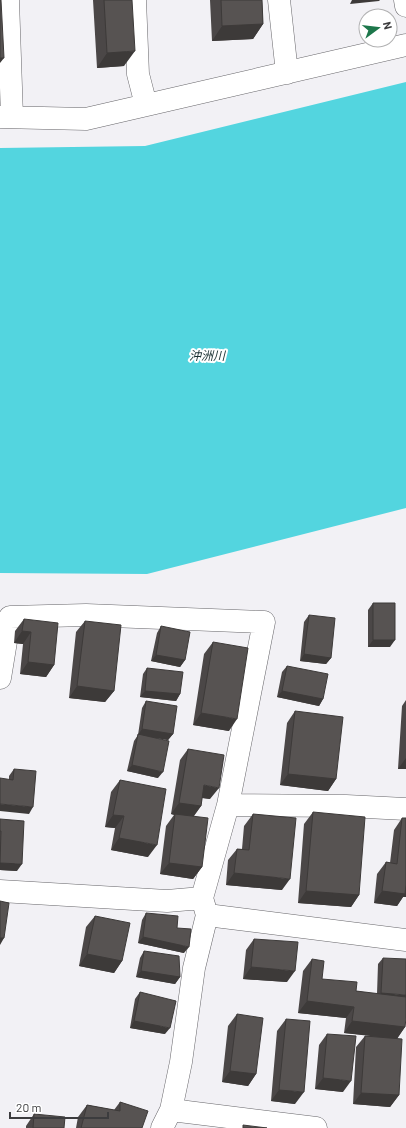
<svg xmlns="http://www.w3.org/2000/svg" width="406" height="1128" font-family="Barlow,'Noto Sans JP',sans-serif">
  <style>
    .water { fill: #53d5df }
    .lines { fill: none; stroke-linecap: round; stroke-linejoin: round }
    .minor-casing { stroke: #67666a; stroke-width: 23 }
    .minor { stroke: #fff; stroke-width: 22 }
    .wall { fill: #4b4747 }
    .shaded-wall { fill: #3d3a39 }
    .building { fill: #575352; stroke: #3d3a39 }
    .labels { text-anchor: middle; stroke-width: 4; stroke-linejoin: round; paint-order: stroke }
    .water-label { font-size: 12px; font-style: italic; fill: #1a3133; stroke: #fff }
  </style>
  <rect width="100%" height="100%" fill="#f2f1f5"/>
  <path class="water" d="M406,82V508L147,574L0,573V148L145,146Z"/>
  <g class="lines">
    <defs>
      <path id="minor" d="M8,0L12,117
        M135,0L138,74L146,105
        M279,0L287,73
        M405,0L406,6
        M0,117L86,119L406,45
        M0,678L10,617L86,615L264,622L228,805L202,898
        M228,805L346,806L406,809
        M0,891L167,901L202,898L207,915L406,940
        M171,1110L316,1128
        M162,1128L171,1110L181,1062L194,968L207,915"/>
    </defs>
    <use href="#minor" class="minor-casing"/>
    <use href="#minor" class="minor"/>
  </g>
  <path class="wall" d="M93,0H132L124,66L97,68Z
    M210,0H262L263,24L253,39L212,41Z
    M373,603L390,647H368V610Z
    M309,615L331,658L326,664L300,661L304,622Z
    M24,619L54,665L46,677L20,674L23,644L14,643L15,631Z
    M85,621L114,691L105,702L69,698L76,632Z
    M161,626L185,660L180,667L151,661L157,633Z
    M213,642L229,731L193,725L204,654Z
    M287,666L323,699L319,706L277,697L282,672Z
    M147,668L180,694L176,701L140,697L143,674Z
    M406,700V769H398L402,706Z
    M146,701L173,734L168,740L157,738L158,778L127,771L134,741L138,735L142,708Z
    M295,711L336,779L328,791L280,785L287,723Z
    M188,749L210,799L202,798L201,806L194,816L202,867L193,879L160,874L166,826L174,815L171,814L180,760Z
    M14,769L29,814L9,779V776Z
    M120,780L148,857L111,850L115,828L105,827L111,792Z
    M313,812L359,895L351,907L298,903L304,824Z
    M253,814L282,890L226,885L228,860L237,849H242L244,826Z
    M402,818L403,897L397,906L374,903L377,874L386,862L390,863L394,830Z
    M0,819L17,871L0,870Z
    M146,913L177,928L184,953L138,943L142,920Z
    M95,916L122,961L114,973L79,966L86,927Z
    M254,939L287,982L243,979L246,950Z
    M144,951L180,977L175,984L136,977L140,958Z
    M383,958L405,1027L397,1038L399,1095L390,1107L353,1104L356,1047L365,1036H376L344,1033L346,1018L298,1013L303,971L312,959L322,979L356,991L377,994L378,964Z
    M140,992L165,1034L130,1028L135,999Z
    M237,1014L256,1074L248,1086L222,1082L228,1026Z
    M286,1019L295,1104L271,1101L277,1031Z
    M327,1034L343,1092L315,1089L319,1045Z
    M120,1102L142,1128H76L78,1117L87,1105L114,1110Z
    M34,1114L64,1128H26V1126Z"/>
  <path class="shaded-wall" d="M352,0H380L379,1L350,4Z
    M263,24L253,39L212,41L222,26Z
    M135,51L124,66L97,68L107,53Z
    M0,58H4L0,63Z
    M22,631L31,632L23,644L14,643Z
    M373,640H395L390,647H368Z
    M304,654L331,658L326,664L300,661Z
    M156,655L185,660L180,667L151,661Z
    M28,662L54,665L46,677L20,674Z
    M77,686L114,691L105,702L69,698Z
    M145,691L180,694L176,701L140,697Z
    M282,691L323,699L319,706L277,697Z
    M201,713L237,719L229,731L193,725Z
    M142,729L173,734L168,740L138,735Z
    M406,758V769H398Z
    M132,765L163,772L158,778L127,771Z
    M288,774L336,779L328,791L280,785Z
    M204,785L219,788L210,799L196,797Z
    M179,803L201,806L192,818L171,814Z
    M0,804L33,807L29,814L0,811Z
    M113,815L124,816L115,828L105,827Z
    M119,838L157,845L148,857L111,850Z
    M0,863L22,864L17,871L0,870Z
    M169,863L202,867L193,879L160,874Z
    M234,873L290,879L282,890L226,885Z
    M406,884V897H403L397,906L374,903L382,891Z
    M306,891L359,895L351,907L298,903Z
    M143,937L189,947L184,953L138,943Z
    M0,938H4L0,945Z
    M87,954L122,961L114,973L79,966Z
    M251,967L295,971L287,982L243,979Z
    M141,971L180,977L175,984L136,977Z
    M381,993L406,995V998L377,1000Z
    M307,1001L354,1007L346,1018L298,1013Z
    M134,1021L170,1028L165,1034L130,1028Z
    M352,1021L405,1027L397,1039L344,1033Z
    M230,1071L256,1074L248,1086L222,1082Z
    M323,1078L351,1081L343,1092L315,1089Z
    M279,1090L304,1092L295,1104L271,1101Z
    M361,1093L399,1095L390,1107L353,1104Z"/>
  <path class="building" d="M0,0H1L4,58H0Z
    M104,0H132L135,51L107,53Z
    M221,0H262L263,24L222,26Z
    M373,603H395V640H373Z
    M309,615L335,618L331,658L304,654Z
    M24,619L58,623L54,665L28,662L31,632L22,631Z
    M85,621L121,625L114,691L77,686Z
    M161,626L190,632L185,660L156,655Z
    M213,642L248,648L237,719L201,713Z
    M287,666L328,674L323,699L282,691Z
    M147,668L183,672L180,694L145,691Z
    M146,701L177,706L173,734L142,729Z
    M295,711L343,717L336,779L288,774Z
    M138,734L169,741L163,772L132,765Z
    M188,749L224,755L219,788L204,785L201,806L179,803Z
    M14,769L36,771L33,807L0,804V778L13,780Z
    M120,780L166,789L157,845L119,838L124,816L113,815Z
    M313,812L365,817L359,895L306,891Z
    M175,814L208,818L202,867L169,863Z
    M253,814L296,818L290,879L234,873L237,849L249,850Z
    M402,818H406V885L405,894L382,891L386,862L397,864Z
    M0,819L24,821L22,864L0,863L1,831H0Z
    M0,901L9,903L4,938H0Z
    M146,913L178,916L177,928L191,929L189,947L143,937Z
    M95,916L130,923L122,961L87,954Z
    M254,939L298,942L295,971L251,967Z
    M144,951L179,956L180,977L141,971Z
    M383,958L406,959V995L381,993Z
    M312,959L324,961L322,979L357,982L356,991L406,997V1018L405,1027L352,1021L354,1007L307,1001Z
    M140,992L176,1001L170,1028L134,1021Z
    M237,1014L263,1018L256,1074L230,1071Z
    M286,1019L310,1021L304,1092L279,1090Z
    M327,1034L356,1036L351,1081L323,1078Z
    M365,1036L402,1039L399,1095L361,1093Z
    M120,1102L148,1111L142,1128H81L87,1105L120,1111Z
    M34,1114L65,1117L64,1128H33Z
    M243,1125L267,1128H243Z"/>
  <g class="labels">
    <g class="water-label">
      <text x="207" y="360">沖洲川</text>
    </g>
  </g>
  <g transform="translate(378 28) rotate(75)"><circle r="19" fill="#ffffff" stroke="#b1b1b2"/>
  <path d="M0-3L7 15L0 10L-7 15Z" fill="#1d774b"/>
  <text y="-6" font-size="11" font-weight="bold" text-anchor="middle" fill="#3c3c3e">N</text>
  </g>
  <path d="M10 1112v6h98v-6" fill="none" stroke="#3c3c3e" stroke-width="2"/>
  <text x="16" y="1112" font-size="12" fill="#3c3c3e" stroke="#ffffff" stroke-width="3" paint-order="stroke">20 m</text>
</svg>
